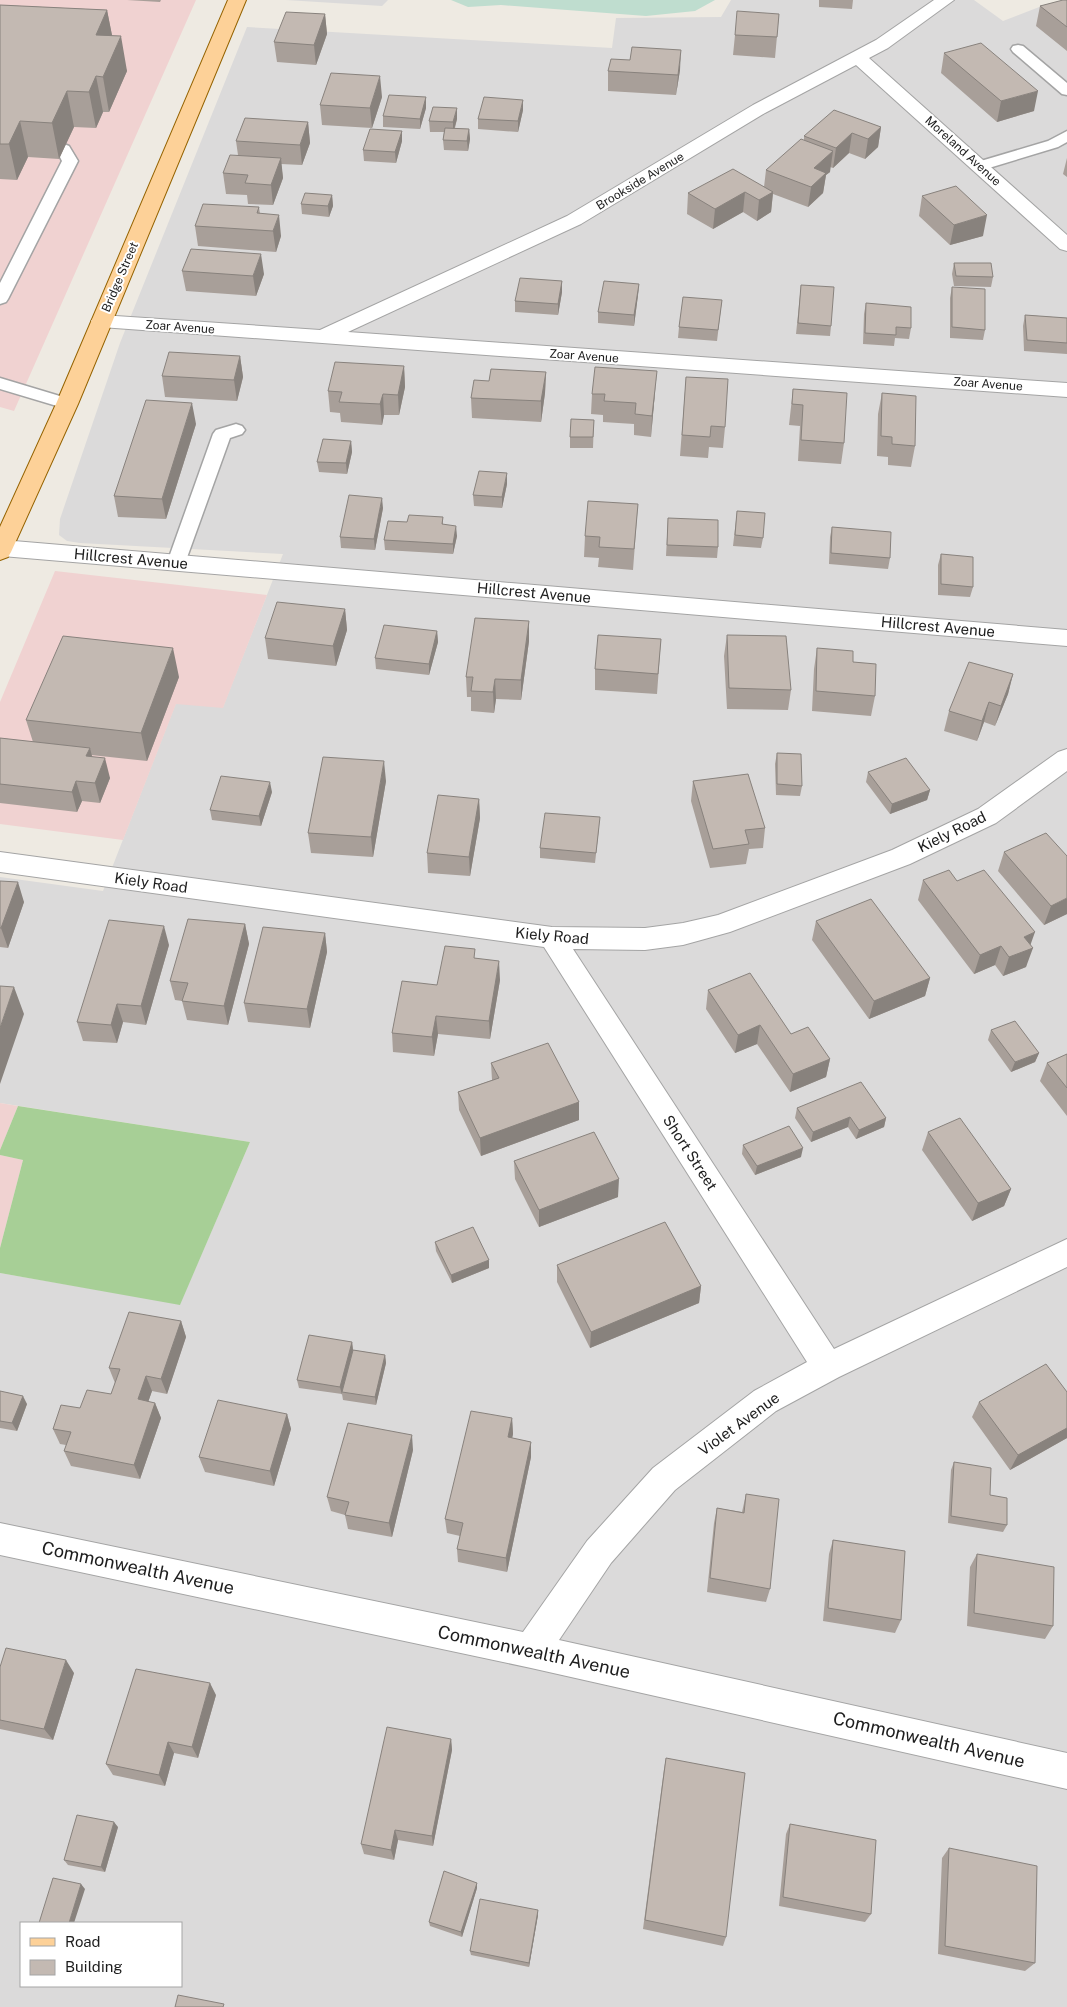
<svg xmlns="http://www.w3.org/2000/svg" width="1067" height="2007" font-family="'Public Sans',sans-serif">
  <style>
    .residential { fill: #dbdada; fill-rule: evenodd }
    .commercial { fill: #f0d2d1 }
    .forest { fill: #a7cf96 }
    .wetland { fill: #bfddcf }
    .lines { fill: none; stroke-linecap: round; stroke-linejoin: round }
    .lane-casing { stroke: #a4a4a4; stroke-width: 3 }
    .street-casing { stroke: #a4a4a4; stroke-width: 2 }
    .primary-casing { stroke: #956300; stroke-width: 2 }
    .lane { fill: #fff; fill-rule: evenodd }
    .street { fill: #fff; fill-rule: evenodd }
    .primary { fill: #fdd198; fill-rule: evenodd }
    .wall { fill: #a89f99 }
    .shaded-wall { fill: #88827d }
    .building { fill: #c3b9b2; stroke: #88827d }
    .labels { text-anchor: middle; stroke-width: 4; stroke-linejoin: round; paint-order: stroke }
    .far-street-label { font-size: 12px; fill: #1d1d1d; stroke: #fff }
    .street-label { font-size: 15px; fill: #1d1d1d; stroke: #fff }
    .near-street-label { font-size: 18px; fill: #1d1d1d; stroke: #fff }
  </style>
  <rect width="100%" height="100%" fill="#eeeae2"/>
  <path class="residential" d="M286,0H388L382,6Z
    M731,0H974L1003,21L1047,4L1067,0V2007H0V1273L180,1304L250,1142L0,1103V877L103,891L176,703L223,707L283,554L80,543L67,541L59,535L60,519L120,343L247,27L612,48L616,18L721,17ZM21,1923H181V1986H21Z"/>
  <path class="commercial" d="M0,0H196L14,411L0,407Z
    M55,571L267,595L223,708L176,704L123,840L0,824V702Z
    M0,1103L18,1106L0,1150Z
    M0,1155L23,1160L0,1248Z"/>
  <path class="forest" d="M18,1106L250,1142L180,1305L0,1273V1248L23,1160L0,1155V1150Z"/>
  <path class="wetland" d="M451,0H715L695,11L646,16L501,5L468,7Z"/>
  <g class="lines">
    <defs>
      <path id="lane" d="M1018,45L1023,46L1067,83V95L1062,94L1013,52L1011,49L1013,46Z
        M1067,131V142L1058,147L979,171L971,166L974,163L1048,141Z
        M64,144L69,146L78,161L8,299L6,302L0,304V283L62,161L56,149Z
        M0,378L73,400L76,404L73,408L67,409L0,389Z
        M236,424L242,426L245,430L242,434L230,438L185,563L183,567L176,569L169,567L167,563L213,434L216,430Z"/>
      <path id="street" d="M934,0H954L888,48L869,58L1067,235V251L1060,249L856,65L765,113L581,224L348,332L1067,383V397L101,327L94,325L91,321L94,317L101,315L320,330L567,216L753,105L876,40Z
        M2,540L1067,630V646L2,556L0,555V541Z
        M1067,749V771L996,823L910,864L730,932L683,945L645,950L573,949L834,1349L1067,1239V1267L839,1377L776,1411L675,1490L611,1563L559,1640L1067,1753V1789L531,1668L0,1555V1523L523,1632L587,1541L653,1468L754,1391L807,1362L544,947L0,872V852L552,927L645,928L683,923L718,915L892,850L978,809L1058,752Z"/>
      <path id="primary" d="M228,0H246L78,404L11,552L8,557L0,560V527L56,404Z"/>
    </defs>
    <use href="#lane" class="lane-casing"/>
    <use href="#street" class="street-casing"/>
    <use href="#primary" class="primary-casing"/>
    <use href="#lane" class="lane"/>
    <use href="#street" class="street"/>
    <use href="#primary" class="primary"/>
  </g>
  <path class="wall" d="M127,0H161L160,2Z
    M819,0H853L852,9L819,7Z
    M1067,0V51L1036,26L1040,6Z
    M0,5L107,10L112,36L127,71L109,112H103L96,128L74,127L59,159L28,157L17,180L0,179Z
    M325,14L327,34L316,65L277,62L274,42Z
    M779,14L775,58L733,55L735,35Z
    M944,53L1034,111L997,122L941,73Z
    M680,70L676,95L608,91V71Z
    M382,97L372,128L322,125L320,105Z
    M426,97V108L420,129L383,127V116Z
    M523,110L518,132L478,129V119Z
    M457,119L455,128L469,129L470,139L468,151L444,150L443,140L444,132H430L429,121Z
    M308,122L310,143L302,165L281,164L283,178L273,205L248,204L247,195L226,194L223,173L238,155L236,141Z
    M881,127L878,147L865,159L849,153L833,168L830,167V172L826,175L823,193L808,207L773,194L771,212L757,221L743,212L713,229L687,214L688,193L764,187L766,170L804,141V136Z
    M402,131V141L396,163L364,161L363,150Z
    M1067,158V177L1063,174Z
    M332,195L333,206L329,217L302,214L301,204Z
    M922,196L983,236L950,245L919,216Z
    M259,207L260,214L281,236L276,252L198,246L195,226Z
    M954,263L993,277L991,287L954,286L952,274Z
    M182,271L264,274L256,296L186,291Z
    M562,281V292L558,315L515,312V301Z
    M639,284L638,295L634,326L598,323V312Z
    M801,285L831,326L830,336L796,334Z
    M952,287L985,330L983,340L950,338V298Z
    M722,300L717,341L678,338L679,327Z
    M866,303L911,328L909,339L895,338L894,346L863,344L864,314Z
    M1025,315L1067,318V354L1024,351L1023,326Z
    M240,356L243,377L237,401L165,397L162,376Z
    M404,366L405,387L399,415H384L382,425L341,422L340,413L330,412L328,391Z
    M546,372L545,393L541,422L472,418L471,398L489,381Z
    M686,377L725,427L723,448L709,447L708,458L680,456Z
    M793,389L844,443L841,464L798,461L800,426L789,425Z
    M655,392L651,437L634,435V424L603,422V415L591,414L592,394Z
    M882,393L915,446L911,467L888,465V457L877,456L878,414Z
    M594,420L593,448H570V437Z
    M196,424L166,519L118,517L114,496Z
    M351,441L352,452L347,474L319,472L317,462Z
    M507,484L502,508L474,506L473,495Z
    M638,504L633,570L598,567L599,558L584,557L585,536Z
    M383,508L375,550L341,548L340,537Z
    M737,511L763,538L761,548L733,546Z
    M443,517V525L457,536L453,554L385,550L384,540L407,522Z
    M668,518L718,547L717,558L666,556Z
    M832,527L890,558L888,569L829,564L830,537Z
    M941,554L973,587L970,597L938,595V565Z
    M345,609L347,630L336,666L268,659L265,638Z
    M529,621V641L521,700L496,699L494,713L471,711V697H467L466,677Z
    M437,631L438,642L429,675L376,669L375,658Z
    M727,635L791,690L788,710L727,709L724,656Z
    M661,639L657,694L595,690V669Z
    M817,648L875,696L871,716L812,711L814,669Z
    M1013,674L1008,694L995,726L984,722L977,741L944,731L949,711Z
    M179,677L147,761L91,755L110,778L100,803L82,801L77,812L0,803V738L33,742L26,720Z
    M777,753L802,786L800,796L776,795L775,764Z
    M868,772L930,790L927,800L890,814L866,782Z
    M386,781L373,857L311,853L308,833Z
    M693,781L765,828L763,848L749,849L746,864L710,868L691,801Z
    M272,792L261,826L212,820L210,810Z
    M479,799L480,818L470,876L428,873L427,853Z
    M599,828L595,863L540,858V848Z
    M1004,852L1067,914L1044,925L998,871Z
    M923,880L957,881L1030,945L1026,967L1003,976L995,965L974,974L918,900Z
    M0,881L24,902L8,948L0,947Z
    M816,921L930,978L925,996L869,1019L812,940Z
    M245,924L249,944L228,1025L187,1020L182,1001L175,1000L170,981Z
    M325,933L327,952L310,1028L248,1022L244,1003Z
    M169,945L146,1025L123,1022L117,1043L83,1041L77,1022Z
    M476,958L500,980L490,1039L438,1034L434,1056L393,1052L392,1033L437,985Z
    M708,990L791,1034L830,1059L826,1077L790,1092L757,1044L735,1053L706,1009Z
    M991,1030L1039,1053L1035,1062L1011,1072L988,1040Z
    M1067,1054V1116L1040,1081L1047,1063Z
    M491,1063L579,1102V1120L481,1156L459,1110L458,1092L492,1080Z
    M797,1108L886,1118L884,1127L856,1139L848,1127L811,1142L795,1118Z
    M928,1132L1011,1189L1004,1206L972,1221L922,1150Z
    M743,1145L801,1157L755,1175L742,1154Z
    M514,1161L618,1197L539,1227L515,1179Z
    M435,1242L489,1268L452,1283L436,1251Z
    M557,1265L701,1286L699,1303L590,1348L557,1282Z
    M181,1321L186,1337L167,1394L152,1391L148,1402L155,1403L161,1418L140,1479L71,1466L64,1451L66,1445L60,1444L53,1429L111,1394L115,1383L109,1368Z
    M352,1342L353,1350L385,1355L386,1363L376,1405L343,1400L342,1394L299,1388L297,1380Z
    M0,1391L27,1404L17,1431L0,1428Z
    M1067,1392V1438L1010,1470L972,1417L979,1402Z
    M287,1414L291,1429L274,1486L205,1472L199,1457Z
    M512,1418L513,1434L512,1438L531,1442V1457L507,1572L458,1562L457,1549L460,1536L447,1533L445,1519Z
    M413,1450L392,1537L348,1529L345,1515L331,1511L327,1497Z
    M954,1462L990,1495L1007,1525L1003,1532L948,1523L951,1470Z
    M746,1494L770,1589L766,1602L707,1592L714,1523L717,1508L742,1512Z
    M833,1540L901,1620L895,1633L823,1621L829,1554Z
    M977,1554L1053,1626L1045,1639L967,1626L970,1567Z
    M0,1667L74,1673L53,1740L0,1729Z
    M216,1695L198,1758L174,1753L165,1786L113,1775L106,1764Z
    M451,1739L452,1750L433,1846L398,1840L394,1860L364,1854L361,1844Z
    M666,1758L726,1937L723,1946L643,1929L664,1769Z
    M790,1824L871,1914L865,1922L779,1906L786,1834Z
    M118,1827L105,1872L68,1865L64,1860Z
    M949,1848L1035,1963L1025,1971L938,1954L942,1858Z
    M477,1883V1888L462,1937L430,1926L429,1922Z
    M538,1915L529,1967L471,1955L470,1951Z"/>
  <path class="shaded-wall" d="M107,10L114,45L96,35Z
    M325,14L327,34L316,65L314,45Z
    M121,36L127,71L109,112L103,77Z
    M681,50L680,70L676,95L678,75Z
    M96,76L103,112L96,128L89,92Z
    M380,76L382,97L372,128L370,108Z
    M67,91L74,127L59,159L52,123Z
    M1038,91L1034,111L997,122L1001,101Z
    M426,97V108L420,129V119Z
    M523,100V110L518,132V121Z
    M457,108V119L453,133V122Z
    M20,121L28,157L17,180L9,144Z
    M308,122L310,143L302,165L300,145Z
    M881,127L878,147L865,159L868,139Z
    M469,129L470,139L468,151L467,141Z
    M402,131V141L396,163L395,152Z
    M852,133L849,153L833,168L836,148Z
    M833,151L830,172L826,175L823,193L808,207L814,168Z
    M281,158L283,178L273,205L271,185Z
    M745,192L743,212L713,229L715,209Z
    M773,192L771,212L757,221L759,200Z
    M332,195L333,206L329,217L328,206Z
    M279,215L281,236L276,252L273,231Z
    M987,215L983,236L950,245L954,225Z
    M261,254L264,274L256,296L253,276Z
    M562,281V292L558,315V304Z
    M639,284L638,295L634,326V315Z
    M240,356L243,377L237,401L234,380Z
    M404,366L405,387L399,415L398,395Z
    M657,371L655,392L651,437L652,416Z
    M546,372L545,393L541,422V401Z
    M383,394L384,415L382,425L380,404Z
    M192,403L196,424L166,519L162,499Z
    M351,441L352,452L347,474L346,463Z
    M507,473V484L502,508V497Z
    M382,498L383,508L375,550L374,539Z
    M456,526L457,536L453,554V544Z
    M345,609L347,630L336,666L333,646Z
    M529,621V641L521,700V680Z
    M437,631L438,642L429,675V664Z
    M173,648L179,677L147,761L141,733Z
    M1013,674L1008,694L995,726L1001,706Z
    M495,679L496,699L494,713L493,692Z
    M989,702L984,722L977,741L982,721Z
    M90,748L95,768L86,756Z
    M105,758L110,778L100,803L95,783Z
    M384,761L386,781L373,857L371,837Z
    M76,781L82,801L77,812L72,792Z
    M270,782L272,792L261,826L259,816Z
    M930,790L927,800L890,814L892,804Z
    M479,799L480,818L470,876L469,857Z
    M18,882L24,902L8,948L1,928Z
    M1067,898V914L1044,925L1051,906Z
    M245,924L249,944L228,1025L224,1006Z
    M164,926L169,945L146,1025L141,1006Z
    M1035,932L1029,949L1033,948L1026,967L1003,976L1009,957L1024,937Z
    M325,933L327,952L310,1028L307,1009Z
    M1001,946L995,965L974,974L980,955Z
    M499,961L500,980L490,1039L489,1021Z
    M930,978L925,996L869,1019L874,1001Z
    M14,987L24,1014L0,1084V1028Z
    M117,1004L123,1022L117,1043L111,1025Z
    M436,1016L438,1034L434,1056L432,1037Z
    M760,1025L757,1044L735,1053L738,1035Z
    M1039,1053L1035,1062L1011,1072L1015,1062Z
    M830,1059L826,1077L790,1092L793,1074Z
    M579,1102V1120L481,1156L480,1138Z
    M850,1117L848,1127L811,1142L813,1132Z
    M886,1118L884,1127L856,1139L859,1130Z
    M803,1148L801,1157L755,1175L757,1166Z
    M619,1179L618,1197L539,1227V1210Z
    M1011,1189L1004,1206L972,1221L978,1203Z
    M489,1260V1268L452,1283L451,1275Z
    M701,1286L699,1303L590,1348L591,1332Z
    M181,1321L186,1337L167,1394L161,1379Z
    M352,1342L353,1350L342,1392V1395L340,1387Z
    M385,1355L386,1363L376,1405L375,1397Z
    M146,1376L152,1391L144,1414L138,1399Z
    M23,1396L27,1404L17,1431L12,1423Z
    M155,1403L161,1418L140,1479L134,1465Z
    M287,1414L291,1429L274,1486L270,1471Z
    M512,1418L513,1434L509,1452L508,1437Z
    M1067,1428V1438L1010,1470L1018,1455Z
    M412,1435L413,1450L392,1537L389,1523Z
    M531,1442V1457L507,1572L506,1558Z
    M66,1660L74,1673L53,1740L44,1729Z
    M210,1683L216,1695L198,1758L192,1747Z
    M451,1739L452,1750L433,1846L432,1836Z
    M168,1742L174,1753L165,1786L159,1775Z
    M114,1822L118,1827L105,1872L101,1867Z
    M395,1830L398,1840L394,1860L391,1850Z
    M477,1883V1888L462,1937L461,1932Z
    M81,1884L85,1889L74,1923H69Z
    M538,1910V1915L529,1967V1963Z"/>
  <path class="building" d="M1063,0H1067V27L1040,6Z
    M0,5L107,10L96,35L121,36L103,77L96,76L89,92L67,91L52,123L20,121L9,144H0Z
    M737,11L779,14L777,37L735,35Z
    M286,12L325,14L314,45L274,42Z
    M981,43L1038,91L1001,101L944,53Z
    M632,47L681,50L678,75L608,71L611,59L630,60Z
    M331,73L380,76L370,108L320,105Z
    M389,95L426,97L420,119L383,116Z
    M484,97L523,100L518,121L478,119Z
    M433,107L457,108L453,122L429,121Z
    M834,110L881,127L868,139L852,133L836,148L804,136Z
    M245,118L308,122L300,145L236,141Z
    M445,128L469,129L467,141L443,140Z
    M370,129L402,131L395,152L363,150Z
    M801,139L833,151L814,168L826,173L811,187L766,170Z
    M230,155L281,158L271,185L245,183L248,175L223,173Z
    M733,169L773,192L759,200L745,192L715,209L688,193Z
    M956,186L987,215L954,225L922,196Z
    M305,193L332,195L328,206L301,204Z
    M203,204L259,207L257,213L279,215L273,231L195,226Z
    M191,249L261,254L253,276L182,271Z
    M954,263H991L993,277L956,276Z
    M520,278L562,281L558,304L515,301Z
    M604,281L639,284L634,315L598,312Z
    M801,285L834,287L831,326L798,323Z
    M952,287L985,289V330L952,327Z
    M683,297L722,300L718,330L679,327Z
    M866,303L911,307V328L896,327V335L865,333Z
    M1025,315L1067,318V343L1027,340Z
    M169,352L240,356L234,380L162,376Z
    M335,362L404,366L398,395L383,394L380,404L339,402L342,392L328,391Z
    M595,367L657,371L652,416L635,414L636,403L604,401L605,394H592Z
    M491,369L546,372L541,401L471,398L474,380L489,381Z
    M686,377L728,379L725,427L711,426L710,437L682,435Z
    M793,389L847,393L844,443L801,440L803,405L792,404Z
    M882,393L916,396L915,446L892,444V437L881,436Z
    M146,400L192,403L162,499L114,496Z
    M571,419L594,420L593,437H570Z
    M323,439L351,441L346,463L317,462Z
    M479,471L507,473L502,497L473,495Z
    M349,495L382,498L374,539L340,537Z
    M588,501L638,504L634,549L599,547L600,537L585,536Z
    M737,511L765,513L763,538L735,535Z
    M409,515L443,517L442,524L456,526L453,544L384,540L388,521L407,522Z
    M668,518L718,520V547L667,545Z
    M832,527L891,532L890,558L831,553Z
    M941,554L973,557V587L941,584Z
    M277,602L345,609L333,646L265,638Z
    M475,618L529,621L521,680L495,679L493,692L471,691L473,677H466Z
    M384,625L437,631L429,664L375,658Z
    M598,635L661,639L658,674L595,669Z
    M727,635L786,636L791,690L729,688Z
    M63,636L173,648L141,733L26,720Z
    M817,648L853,651V662L876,664L875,696L816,691Z
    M969,662L1013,674L1001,706L989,702L982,721L949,711Z
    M0,738L90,748L86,756L105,758L95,783L76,781L72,792L0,784Z
    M777,753L801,754L802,786L777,784Z
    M323,757L384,761L371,837L308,833Z
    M906,758L930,790L892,804L868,772Z
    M748,774L765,828L745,830L749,844L713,849L693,781Z
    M221,776L270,782L259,816L210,810Z
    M438,795L479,799L469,857L427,853Z
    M545,813L600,817L596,853L540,848Z
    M1046,833L1067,856V898L1051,906L1004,852Z
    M949,870L957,881L984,870L1035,932L1024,937L1033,948L1009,957L1001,946L980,955L923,880Z
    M0,881L18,882L1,928H0Z
    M871,899L930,978L874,1001L816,921Z
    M188,919L245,924L224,1006L182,1001L188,983L170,981Z
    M109,920L164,926L141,1006L117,1004L111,1025L77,1022Z
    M263,927L325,933L307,1009L244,1003Z
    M445,946L475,949L474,958L499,961L489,1021L436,1016L432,1037L392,1033L402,981L437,985Z
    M750,973L791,1034L808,1027L830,1059L793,1074L760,1025L738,1035L708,990Z
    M0,986L14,987L0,1028Z
    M1015,1021L1039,1053L1015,1062L991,1030Z
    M548,1043L579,1102L480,1138L458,1092L499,1078L491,1063Z
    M1067,1054V1088L1047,1063Z
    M861,1082L886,1118L859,1130L850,1117L813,1132L797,1108Z
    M960,1118L1011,1189L978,1203L928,1132Z
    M789,1126L803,1148L757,1166L743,1145Z
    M594,1132L619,1179L539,1210L514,1161Z
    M665,1222L701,1286L591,1332L557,1265Z
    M473,1227L489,1260L451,1275L435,1242Z
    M129,1312L181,1321L161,1379L146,1376L138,1399L155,1403L134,1465L64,1451L71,1432L53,1429L61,1405L80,1408L87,1390L111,1394L120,1369L109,1368Z
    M309,1335L352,1342L340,1387L297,1380Z
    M353,1350L385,1355L375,1397L342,1392Z
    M1046,1364L1067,1392V1428L1018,1455L979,1402Z
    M0,1391L23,1396L12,1423L0,1421Z
    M218,1400L287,1414L270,1471L199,1457Z
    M471,1411L512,1418L508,1437L531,1442L506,1558L457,1549L463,1523L445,1519Z
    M348,1423L412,1435L389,1523L345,1515L349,1502L327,1497Z
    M954,1462L991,1468L990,1495L1007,1498V1525L951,1516Z
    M746,1494L779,1499L770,1589L710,1578L717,1508L744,1513Z
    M833,1540L905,1551L901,1620L828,1608Z
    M977,1554L1054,1567L1053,1626L974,1613Z
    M6,1648L66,1660L44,1729L0,1720V1667Z
    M136,1669L210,1683L192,1747L168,1742L159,1775L106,1764Z
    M387,1727L451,1739L432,1836L395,1830L391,1850L361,1844Z
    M666,1758L745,1773L726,1937L645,1920Z
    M77,1815L114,1822L101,1867L64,1860Z
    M790,1824L876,1840L871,1914L783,1897Z
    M949,1848L1037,1866L1035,1963L945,1946Z
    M444,1871L477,1883L461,1932L429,1922Z
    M53,1878L81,1884L69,1923H39Z
    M480,1899L538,1910L529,1963L470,1951Z
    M178,1995L224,2004L223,2007H175Z"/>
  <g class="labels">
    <g class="far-street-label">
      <text transform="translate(963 151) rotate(42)" y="4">Moreland Avenue</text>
      <text transform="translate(640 181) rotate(-31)" y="4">Brookside Avenue</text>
      <text transform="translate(120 277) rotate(-67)" y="4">Bridge Street</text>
      <text transform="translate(180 327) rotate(4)" y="4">Zoar Avenue</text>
      <text transform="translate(584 356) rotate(4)" y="4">Zoar Avenue</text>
      <text transform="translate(988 384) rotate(4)" y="4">Zoar Avenue</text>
    </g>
    <g class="street-label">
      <text transform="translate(131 559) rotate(5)" y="5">Hillcrest Avenue</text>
      <text transform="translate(534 593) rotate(5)" y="5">Hillcrest Avenue</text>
      <text transform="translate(938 627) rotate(5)" y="5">Hillcrest Avenue</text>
      <text transform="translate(952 832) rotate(-26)" y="5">Kiely Road</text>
      <text transform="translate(151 883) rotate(8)" y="5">Kiely Road</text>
      <text transform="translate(552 936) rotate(5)" y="5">Kiely Road</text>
      <text transform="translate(690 1153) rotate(57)" y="5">Short Street</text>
      <text transform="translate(739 1424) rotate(-36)" y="5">Violet Avenue</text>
    </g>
    <g class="near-street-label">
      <text transform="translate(138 1568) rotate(12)" y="6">Commonwealth Avenue</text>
      <text transform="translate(534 1652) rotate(12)" y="6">Commonwealth Avenue</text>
      <text transform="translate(929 1740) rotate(13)" y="6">Commonwealth Avenue</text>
    </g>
  </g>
  <rect x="20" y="1922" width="162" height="65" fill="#ffffff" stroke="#a5a5a5"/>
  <rect x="30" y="1938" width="25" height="8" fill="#fdd198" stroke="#a5a5a5"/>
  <text x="65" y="1947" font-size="15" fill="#1d1d1d">Road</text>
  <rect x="30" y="1960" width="25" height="15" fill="#c3b9b2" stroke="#a5a5a5"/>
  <text x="65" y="1972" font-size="15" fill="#1d1d1d">Building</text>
</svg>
